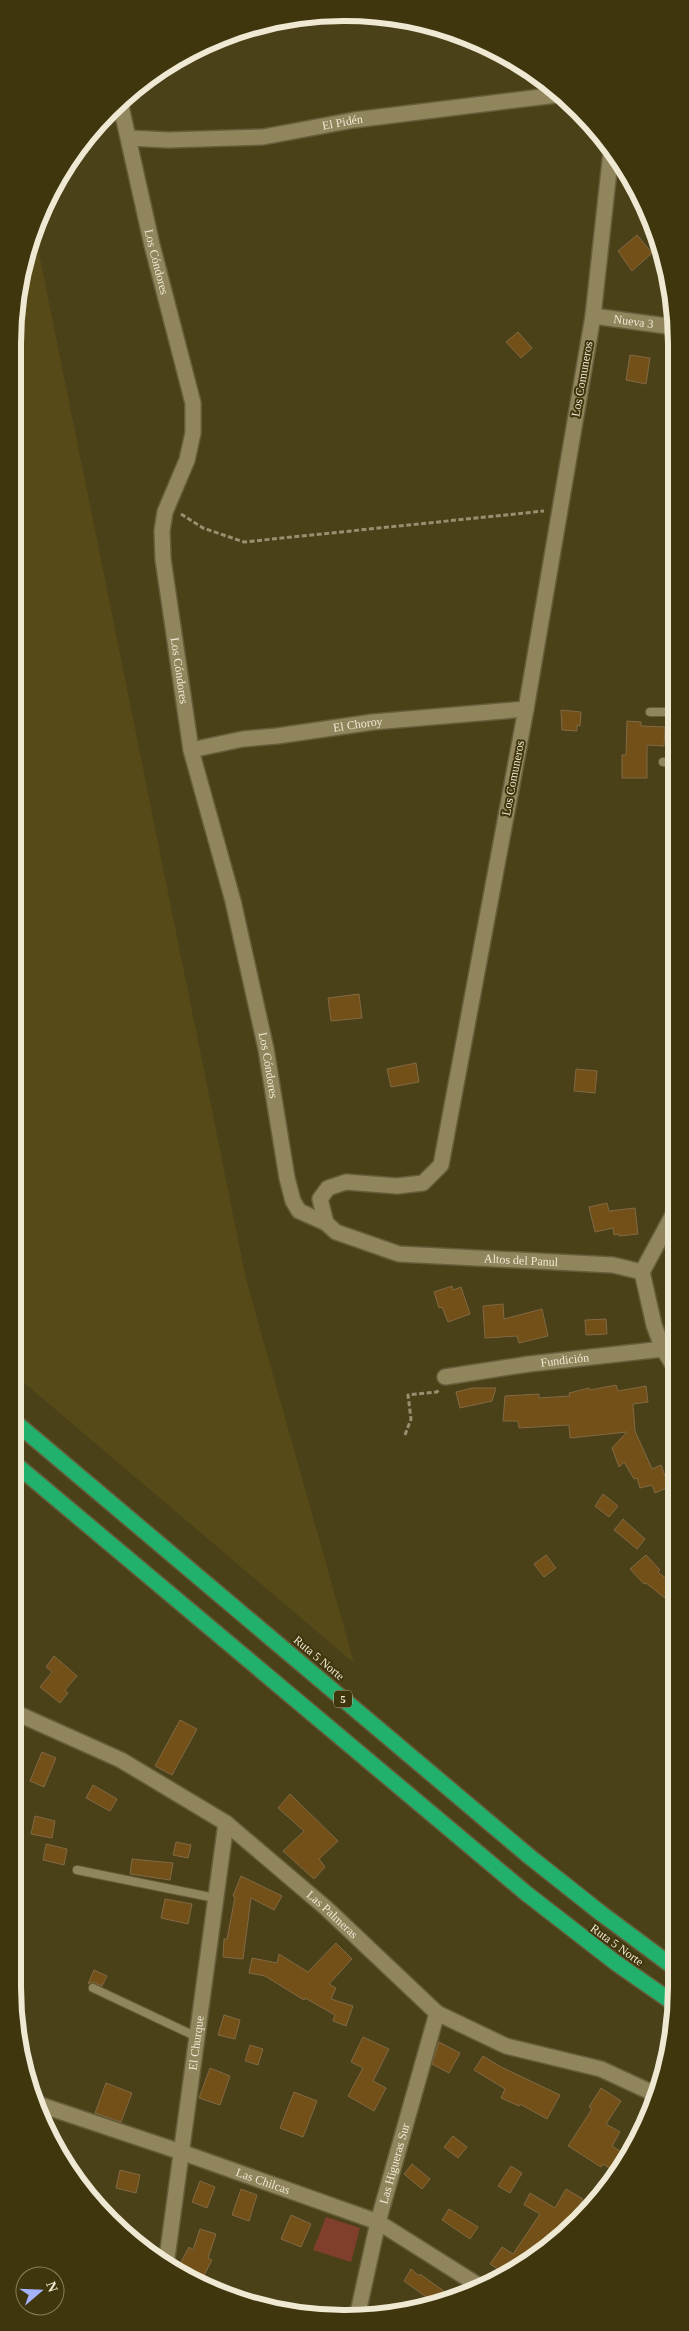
<svg xmlns="http://www.w3.org/2000/svg" width="689" height="2331" font-family="Georgia,serif">
  <style>
    .built { fill: #564a18 }
    .green { fill: #803e2c }
    .building { fill: #725017; stroke: #816945 }
    .lines { fill: none; stroke-linecap: round; stroke-linejoin: round }
    .lane-casing { stroke: #665d3b; stroke-width: 10 }
    .street-casing { stroke: #665d3b; stroke-width: 18 }
    .highway-casing { stroke: #665d3b; stroke-width: 18 }
    .path { stroke: #978f6f; stroke-width: 3; stroke-dasharray: 5 2.5; stroke-linecap: butt }
    .lane { stroke: #90855c; stroke-width: 8 }
    .street { stroke: #90855c; stroke-width: 15 }
    .highway { stroke: #22b16c; stroke-width: 15 }
    .labels { text-anchor: middle; stroke-width: 4; stroke-linejoin: round; paint-order: stroke }
    .shield { fill: #40360d; stroke: #bab398; stroke-width: 1 }
    .shield-label { font-size: 11px; font-weight: bold; fill: #efe9d3 }
    .street-label { font-size: 12px; fill: #efe9d3; stroke: #40360d }
    .rim { fill: none; stroke: #efe9d3; stroke-width: 6 }
  </style>
  <rect width="100%" height="100%" fill="#4b4119"/>
  <path class="built" d="M34,228L246,1279L354,1663L15,1375L19,279Z"/>
  <path class="green" d="M326,2217L360,2228L351,2262L313,2250Z"/>
  <path class="building" d="M637,235L652,253L632,271L618,251Z
    M518,332L532,348L521,358L506,342Z
    M630,355L650,358L646,384L626,380Z
    M561,710L581,712L580,726L577,725V731L562,730Z
    M627,721L641,722V726L665,727L664,746L647,745V778H622V755H626Z
    M359,994L362,1018L331,1021L328,998Z
    M416,1063L419,1082L391,1087L387,1069Z
    M576,1069L597,1071L595,1093L574,1091Z
    M607,1203L609,1211L635,1208L638,1234L619,1236V1234L614,1235L613,1228L595,1232L589,1207Z
    M452,1286L453,1290L461,1287L470,1314L448,1322L442,1307L439,1308L434,1292Z
    M503,1304L504,1319L542,1309L548,1336L519,1343L517,1336L485,1338L483,1306Z
    M606,1319L607,1334L586,1335L585,1320Z
    M616,1385L618,1391L646,1386L648,1402L633,1404L635,1431L652,1469L661,1465L669,1487L655,1493L652,1485L640,1488L637,1478L634,1479L624,1462L619,1467L612,1448L627,1432L570,1438L569,1425L519,1428L518,1421H503L505,1396L539,1394V1398L570,1396L569,1393L589,1388L590,1390Z
    M472,1388H496L492,1401L460,1408L456,1392Z
    M603,1494L618,1506L609,1517L595,1506Z
    M623,1519L645,1539L637,1549L614,1530Z
    M546,1555L556,1568L544,1577L534,1564Z
    M646,1555L660,1570L658,1572L676,1587V1602L665,1598L646,1583L644,1584L630,1569Z
    M54,1656L77,1676L65,1690L68,1693L60,1703L40,1687L52,1672L46,1667Z
    M180,1720L197,1729L172,1775L155,1766Z
    M42,1752L56,1758L44,1787L30,1781Z
    M93,1785L117,1799L110,1811L86,1798Z
    M290,1794L338,1841L319,1859L325,1867L314,1879L283,1851L304,1831L278,1808Z
    M35,1816L55,1821L52,1838L31,1834Z
    M176,1842L191,1845L188,1858L173,1855Z
    M46,1844L67,1849L64,1865L43,1860Z
    M132,1859L173,1863L170,1880L130,1874Z
    M241,1876L282,1896L274,1910L251,1898L243,1959L223,1957L224,1939H227L235,1897L233,1896Z
    M165,1899L192,1904L188,1924L161,1918Z
    M336,1943L352,1959L329,1984L336,1988L331,1999L353,2006L346,2026L333,2021L335,2015L305,1998L304,2000L265,1976L249,1973L252,1958L277,1963L279,1954L308,1972Z
    M94,1970L107,1976L102,1986L93,1982L88,1984Z
    M224,2015L240,2020L235,2039L218,2035Z
    M363,2037L389,2049L373,2081L386,2088L374,2111L348,2096L363,2068L351,2062Z
    M439,2042L460,2053L449,2073L432,2064Z
    M250,2045L263,2049L258,2065L245,2061Z
    M483,2056L501,2067L560,2095L547,2119L520,2104L519,2106L501,2098L505,2089L474,2070Z
    M210,2068L230,2076L220,2105L199,2098Z
    M106,2083L132,2093L121,2122L95,2113Z
    M601,2088L621,2101L606,2124L620,2132L612,2146L623,2153L612,2170L603,2164L601,2167L568,2146L592,2109L589,2107Z
    M294,2092L317,2101L303,2137L280,2128Z
    M453,2136L467,2147L458,2158L444,2147Z
    M412,2164L430,2179L422,2189L404,2174Z
    M511,2166L522,2173L510,2193L498,2186Z
    M120,2170L140,2175L136,2193L116,2188Z
    M200,2181L215,2187L207,2208L192,2202Z
    M241,2189L257,2195L249,2221L232,2215Z
    M566,2189L583,2199L573,2218L576,2220L572,2227L529,2262L497,2277L501,2271L490,2264L502,2247L513,2254L540,2214L524,2205L530,2193L555,2208Z
    M449,2209L478,2227L470,2239L442,2220Z
    M291,2215L311,2224L301,2247L281,2239Z
    M200,2229L216,2234L208,2258L212,2260L203,2277L180,2264L189,2247L193,2250Z
    M411,2269L419,2276L420,2274L452,2297L436,2304L404,2281Z"/>
  <g class="lines">
    <defs>
      <path id="lane" d="M650,712H674
        M663,762L674,763
        M77,1870L215,1898
        M93,1988L197,2037"/>
      <g id="street">
        <path id="s1" d="M120,102L152,245L193,403V433L187,460L165,512L162,531L163,559L191,750L233,901L266,1049L287,1178L293,1201L299,1211L326,1223"/>
        <path id="s2" d="M129,138L168,140L263,137L354,120L557,95"/>
        <path id="s3" d="M611,152L593,316L526,709L441,1165L423,1183L397,1186L346,1182L328,1188L320,1199L326,1223L336,1232L399,1254L613,1265L642,1272"/>
        <path id="s4" d="M593,316L674,327"/>
        <path id="s5" d="M191,750L243,739L277,736L373,722L526,709"/>
        <path d="M663,1349L654,1325L642,1272L675,1211"/>
        <path id="s6" d="M445,1377L529,1364L663,1349L675,1368"/>
        <path id="s7" d="M14,1712L121,1760L226,1823L326,1908L437,2013L506,2046L601,2069L657,2095"/>
        <path id="s8" d="M35,2103L181,2152L378,2222L478,2285"/>
        <path id="s9" d="M166,2265L226,1823"/>
        <path id="s10" d="M357,2317L378,2222L437,2013"/>
      </g>
      <path id="highway" d="M15,1422L530,1857L602,1914L676,1969
        M14,1463L527,1894L616,1963L675,2004"/>
    </defs>
    <use href="#lane" class="lane-casing"/>
    <use href="#street" class="street-casing"/>
    <use href="#highway" class="highway-casing"/>
    <path class="path" d="M181,514L203,528L244,542L544,511
      M405,1435L411,1419L408,1395L437,1392L439,1389"/>
    <use href="#lane" class="lane"/>
    <use href="#street" class="street"/>
    <use href="#highway" class="highway"/>
  </g>
  <g class="labels">
    <rect class="shield" x="334" y="1690.5" width="18" height="17" rx="4"/>
    <g class="shield-label">
      <text x="343" y="1703">5</text>
    </g>
    <g class="street-label">
      <text dy="4" stroke="none"><textPath href="#s2" startOffset="215">El Pidén</textPath></text>
      <text dy="4" stroke="none"><textPath href="#s1" startOffset="164">Los Cóndores</textPath></text>
      <text dy="4" stroke="none"><textPath href="#s4" startOffset="41">Nueva 3</textPath></text>
      <text transform="translate(582 379) rotate(-80)" y="4">Los Comuneros</text>
      <text dy="4" stroke="none"><textPath href="#s1" startOffset="584">Los Cóndores</textPath></text>
      <text dy="4" stroke="none"><textPath href="#s5" startOffset="169">El Choroy</textPath></text>
      <text transform="translate(513 778) rotate(-79)" y="4">Los Comuneros</text>
      <text dy="4" stroke="none"><textPath href="#s1" startOffset="989">Los Cóndores</textPath></text>
      <text dy="4" stroke="none"><textPath href="#s3" startOffset="1390">Altos del Panul</textPath></text>
      <text dy="4" stroke="none"><textPath href="#s6" startOffset="121">Fundición</textPath></text>
      <text transform="translate(319 1658) rotate(40)" y="4">Ruta 5 Norte</text>
      <text dy="4" stroke="none"><textPath href="#s7" startOffset="380">Las Palmeras</textPath></text>
      <text transform="translate(617 1945) rotate(36)" y="4">Ruta 5 Norte</text>
      <text dy="4" stroke="none"><textPath href="#s9" startOffset="224">El Churque</textPath></text>
      <text dy="4" stroke="none"><textPath href="#s10" startOffset="158">Las Higueras Sur</textPath></text>
      <text dy="4" stroke="none"><textPath href="#s8" startOffset="241">Las Chilcas</textPath></text>
    </g>
  </g>
  <path d="M0 0H689V2331H0ZM344 21H345A323 323 0 0 1 668 344V1987A323 323 0 0 1 345 2310H344A323 323 0 0 1 21 1987V344A323 323 0 0 1 344 21Z" fill="#40360d" fill-rule="evenodd"/>
  <path class="rim" d="M344 21H345A323 323 0 0 1 668 344V1987A323 323 0 0 1 345 2310H344A323 323 0 0 1 21 1987V344A323 323 0 0 1 344 21Z"/>
  <g transform="translate(40 2291) rotate(71)"><circle r="24" fill="#40360d" stroke="#867e5c"/>
  <path d="M0-4L9 19L0 12L-9 19Z" fill="#a4b2fc"/>
  <text y="-8" font-size="14" font-weight="bold" text-anchor="middle" fill="#efe9d3">N</text>
  </g>
</svg>
